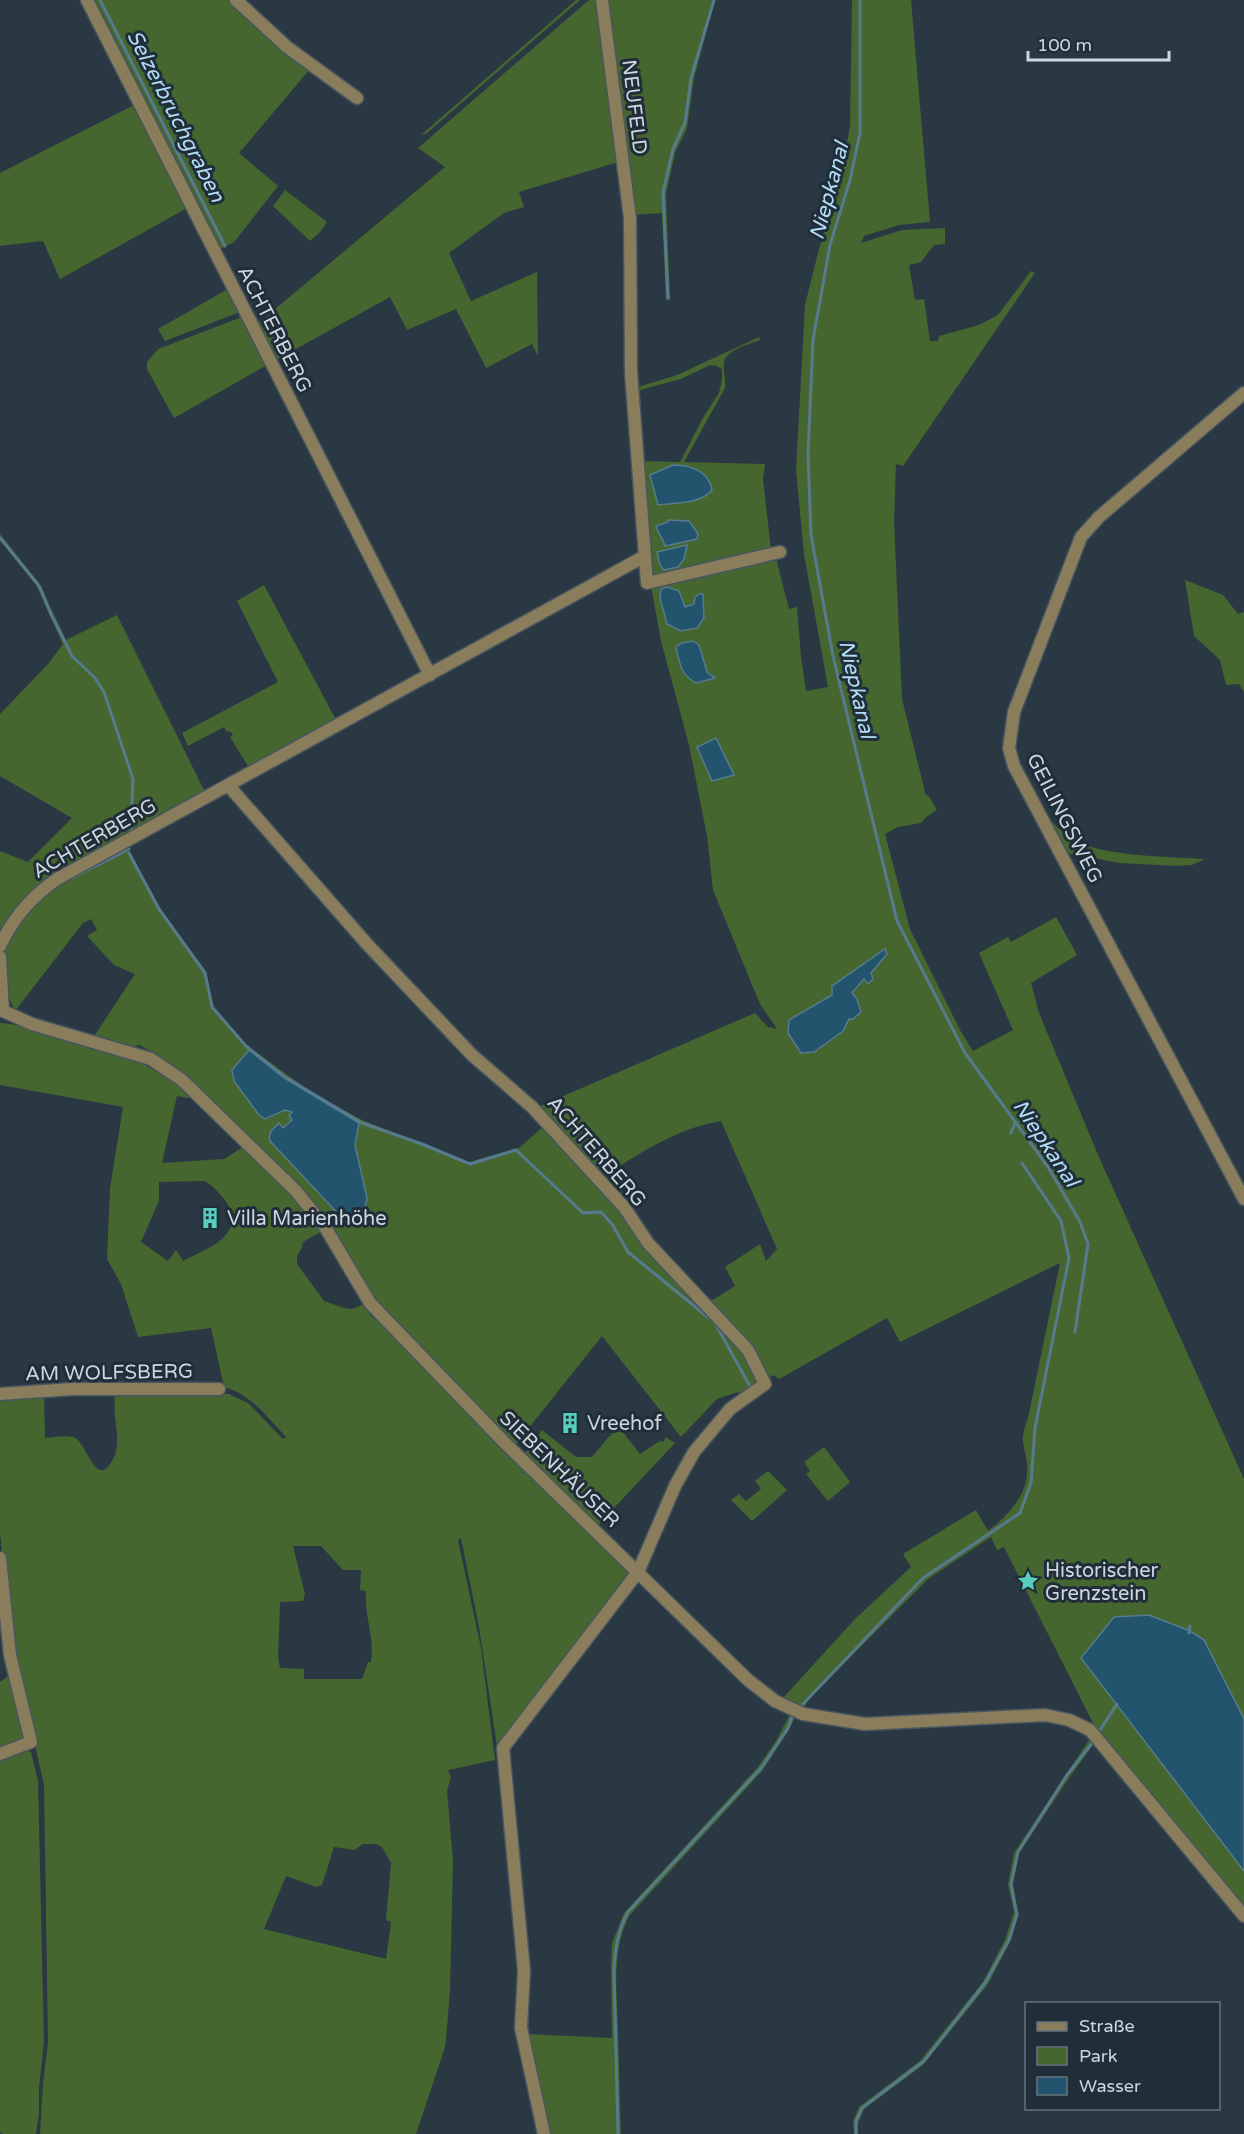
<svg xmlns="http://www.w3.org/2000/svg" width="1244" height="2134" font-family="'Varela Round',sans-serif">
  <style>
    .green { fill: #466630; fill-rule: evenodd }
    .water { fill: #22546d; stroke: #567b8f; stroke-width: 1.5 }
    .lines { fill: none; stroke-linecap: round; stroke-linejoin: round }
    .stream { stroke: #567b8f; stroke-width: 3 }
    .minor-casing { stroke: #48555f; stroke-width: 15 }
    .minor { stroke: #8a7d5b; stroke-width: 12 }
    .labels { text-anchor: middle; stroke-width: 6; stroke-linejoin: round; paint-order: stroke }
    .street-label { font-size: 20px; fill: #ced7de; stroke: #202e39 }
    .poi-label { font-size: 20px; fill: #ced7de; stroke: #202e39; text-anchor: start }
    .water-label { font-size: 21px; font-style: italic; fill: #b2ddf6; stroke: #202e39 }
  </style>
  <rect width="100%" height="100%" fill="#2a3843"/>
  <path class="green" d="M95,0H229L269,38L310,69L239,153L278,186L234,242L218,250L92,3Z
    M576,0H580L427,133L421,135Z
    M589,0H598L618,162L519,192L524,207L504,213L449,253L471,301L537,272L538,356L532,344L486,368L456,309L407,330L390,297L274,361L256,325L445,167L418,148Z
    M606,0H715L694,78L687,128L675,153L666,194L670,300H666L662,213L632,215Z
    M852,0H911L930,222L899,225L864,236L861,243L902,230L945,228V244L934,245L921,262L909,265L915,300L924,299L930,341H938L939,336L979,325L998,315L1031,271L1035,273L903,466L896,464L894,521L902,699L926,796L928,795L937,810L926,817L921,823L898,827L885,834L910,929L960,1030L973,1051L1013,1030L979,953L1008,937L1011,942L1056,917L1077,955L1031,983L1039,1013L1098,1155L1244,1479V1719L1204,1640L1081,1658L1244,1871V1909L1094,1725L1004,1547L997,1550L991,1537L928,1579L809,1699L804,1707L783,1698L856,1618L911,1567L903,1554L976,1510L988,1531C1009,1515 1030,1493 1027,1464C1024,1441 1019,1443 1028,1418L1060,1263L900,1342L887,1318L779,1379L774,1375L767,1379L708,1303L735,1286L725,1267L760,1244L766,1261L777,1249L721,1121C677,1128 639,1154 602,1177L538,1107L755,1013L768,1027L777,1029L760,1004L713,890L707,836L697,785L689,745L661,641L651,586L776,558L789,609L797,607L801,657L806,691L828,687L804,554L796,470L805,305L819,249L839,182L850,127ZM667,587C679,588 682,596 685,607L695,604L667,624L661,589ZM699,645L707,672L714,678L686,677ZM887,954L852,993L789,1020L832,995Z
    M136,104L187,208L60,279L43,241L0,246V173Z
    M285,190L327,222L320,232L310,241L273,206Z
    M228,289L240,312L165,341L158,329Z
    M242,317L267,365L174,418L147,369V362L158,349Z
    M759,337L760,340C750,344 725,350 724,363C723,371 726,379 725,388L684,462L765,464L763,479L771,550L655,579L650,575L641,461L680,462L704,416L719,393L722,380V369L717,366L710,365L681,379L636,391L635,388L677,375Z
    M0,534L39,583L66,640L117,615L205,792L25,899L12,913L0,933V851L28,862L72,818L0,776V714L49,663L63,644L36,585L0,540Z
    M1185,580L1223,595L1238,614L1244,612V692L1239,684L1226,685L1220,660L1194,636Z
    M264,585L336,720L249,768L230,737L233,735L230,731L227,732L224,727L188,746L182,733L278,682L237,601Z
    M1044,814C1054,823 1064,835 1076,841C1102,856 1173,857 1205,859L1192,865L1176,866L1120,863L1065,853Z
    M128,849L160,908L206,972L214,1007L245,1044L312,1093L362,1120L469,1162L519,1148L545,1125L751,1358L762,1384L741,1396L738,1392L717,1399L681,1437L602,1336L516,1444L380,1308L328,1227L196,1088L163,1058L139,1045L126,1050L93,1038L135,974L114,965L87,936L97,930L91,919L83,923L15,1011L8,995L5,947L20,918L50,887ZM248,1051L284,1078L359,1123L355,1145L367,1198L271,1131L283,1128L293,1120V1112L285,1110L268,1119L259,1115L234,1081L232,1075Z
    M0,1023C17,1024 33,1029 50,1033C106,1046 151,1061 195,1099L177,1096L162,1163L224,1159L243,1147L292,1193L322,1231L303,1242L302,1248L297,1256V1264L324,1301L344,1308L352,1309L364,1304L371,1316L387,1328L627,1569L628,1580L497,1746L479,1627L461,1538L458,1540L481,1648L495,1760L448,1770L451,1777L447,1791L453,1861L450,1990L446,2040L445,2047L416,2134H40L43,2083L48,2043L44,1785L9,1630L0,1532V1397L44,1394L45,1438C53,1437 65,1435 73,1437C87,1440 96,1495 114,1457C120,1443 116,1430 115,1416C114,1408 115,1400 114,1393L229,1394L248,1403L283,1439L286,1437C267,1417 251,1394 224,1387L211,1328L138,1337L121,1284L107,1259L110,1188L123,1107L0,1085ZM204,1181C213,1184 218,1193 225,1200C228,1204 229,1207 231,1212C238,1240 203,1250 183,1261L176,1250L168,1261L141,1242L159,1200V1182ZM293,1546H321L343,1570H361L360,1590L366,1591C364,1617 375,1636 371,1662H368L362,1679H304V1669L280,1668L278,1656L280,1602L303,1601L305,1594ZM363,1844H376L382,1847L391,1863L386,1920L391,1922L386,1959L264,1929L286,1876L316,1887L322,1885L334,1847L354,1850Z
    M618,1426L640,1454L660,1441L663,1442L666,1437L675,1443L598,1525L525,1453L542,1430L576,1457H592Z
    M824,1447L850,1482L828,1501L806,1474L810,1471L804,1462Z
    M768,1471L787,1490L752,1521L731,1500L739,1494L746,1501L761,1489L755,1481Z
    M12,1673L27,1740L0,1752V1682Z
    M790,1714L795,1717L789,1730L762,1771L629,1916C611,1952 617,1993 618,2031C619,2065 620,2100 621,2134H548L526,2034L612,2038L611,1969L612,1943L624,1913L758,1767L776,1741Z
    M1091,1737L1095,1742L1069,1778L1019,1853L1013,1884L1018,1914L1011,1940L988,1984L923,2065L864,2109L858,2123V2134H854L853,2121L859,2107L920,2061L983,1982L1005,1940L1014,1912L1008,1885L1014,1853Z
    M25,1749L31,1752L38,1781L44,2042L39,2088V2112L36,2134H3L0,2132V1759Z"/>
  <path class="water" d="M673,465C690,465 709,471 712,490C701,504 674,503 658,505L650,475Z
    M668,520L689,521L698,534L697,539L665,546C663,538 658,534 656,526L668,522Z
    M687,545L684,559L678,567L664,570L660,565L657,552Z
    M667,587L679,591L685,607L694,604L695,597L699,594H703L704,618L697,628L681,631L667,624L660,598L661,589Z
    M693,641L699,645L707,672L715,678L696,683C680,674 680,664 676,647L682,643Z
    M716,738L734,775L712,781L697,747Z
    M885,949L887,954L871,973L873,979L868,984L864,979L852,993L857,999L861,1012L853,1019H849L843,1031L814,1052L801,1053L788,1033L789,1020L832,995V986Z
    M249,1050L284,1078L359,1123L355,1145L367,1198C366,1207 359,1218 350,1222L342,1218L271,1142L269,1138L271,1131L279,1123L283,1128L292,1120L289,1115L292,1112L285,1110L265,1119L259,1115L234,1081L232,1070Z
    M1149,1615L1190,1631L1204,1640L1244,1719V1871L1081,1658L1114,1617Z"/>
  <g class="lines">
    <path class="stream" d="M100,0L225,246
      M860,0V133L850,180L830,245L813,340L808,454L811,535L833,656L897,921L965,1053L1048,1167L1080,1222L1088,1244L1075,1332
      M668,298L663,192L673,149L685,123L691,78L714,0
      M0,538L40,587L50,612L72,656L95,678L104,692L133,779L131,832
      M129,853L159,909L205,973L212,1007L246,1046L285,1077L362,1123L422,1144L470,1164L516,1150L583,1213L601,1212L612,1224L628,1252L715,1323L752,1390
      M72,878L129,849
      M1011,1133L1015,1123
      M1189,1633L1190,1626
      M803,1704L923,1578L1020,1513L1031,1483L1035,1428L1069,1258L1061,1221L1022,1163
      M1100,1730L1117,1704
      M618,2134L614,1970C615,1948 618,1931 628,1912L762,1767L788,1728L792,1717
      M856,2134V2121L862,2108L924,2061L985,1983L1009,1940L1017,1915L1011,1884L1018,1852L1067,1775L1093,1742"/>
    <defs>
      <path id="minor" d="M87,0L430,675
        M236,0L287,47L357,98
        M602,0L630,218L631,372L647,583L780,552
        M1244,393L1099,517L1081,537L1014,712L1009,748L1014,766L1244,1199
        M228,785L367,944L472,1055L532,1107L624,1207L648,1243L748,1350L765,1384L730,1409L694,1452L675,1486L638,1572L503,1748L524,1971L521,2028L544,2134
        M0,946C13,918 32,896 57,879L645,556
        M0,957L3,1011
        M3,1011L32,1024L151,1059L182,1080L296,1191L325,1227L370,1303L503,1441L748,1680L775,1701L803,1714L865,1724L1045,1715L1069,1720L1090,1730L1244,1916
        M0,1394L73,1389H219
        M0,1558L10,1655L31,1742L0,1754"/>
    </defs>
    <use href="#minor" class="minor-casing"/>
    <use href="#minor" class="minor"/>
  </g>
  <defs>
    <symbol id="building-bare" viewBox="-9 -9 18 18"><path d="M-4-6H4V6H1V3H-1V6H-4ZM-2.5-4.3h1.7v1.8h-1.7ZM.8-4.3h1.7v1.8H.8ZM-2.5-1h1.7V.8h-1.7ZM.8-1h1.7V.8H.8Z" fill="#58cebf" stroke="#202e39" stroke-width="2.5" paint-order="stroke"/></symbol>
    <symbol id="sight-bare" viewBox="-9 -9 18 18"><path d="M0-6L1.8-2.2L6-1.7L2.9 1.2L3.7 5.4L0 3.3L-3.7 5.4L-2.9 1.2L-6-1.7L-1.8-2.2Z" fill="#58cebf" stroke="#202e39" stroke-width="2.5" paint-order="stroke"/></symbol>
  </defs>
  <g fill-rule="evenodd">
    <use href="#building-bare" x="195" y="1203" width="30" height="30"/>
    <use href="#building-bare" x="555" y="1408" width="30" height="30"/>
    <use href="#sight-bare" x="1013" y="1566" width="30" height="30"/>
  </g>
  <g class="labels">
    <g class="street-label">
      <text transform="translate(635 107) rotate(83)" y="7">NEUFELD</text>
      <text transform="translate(275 329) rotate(63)" y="7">ACHTERBERG</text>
      <text transform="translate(1065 818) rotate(63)" y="7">GEILINGSWEG</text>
      <text transform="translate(94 838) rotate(-30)" y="7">ACHTERBERG</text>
      <text transform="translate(597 1151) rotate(49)" y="7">ACHTERBERG</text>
      <text transform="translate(109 1372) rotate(-1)" y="7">AM WOLFSBERG</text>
      <text transform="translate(560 1469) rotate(44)" y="7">SIEBENHÄUSER</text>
    </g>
    <g class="poi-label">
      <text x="227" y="1225">Villa Marienhöhe</text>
      <text x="587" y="1430">Vreehof</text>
      <text x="1045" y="1577">Historischer<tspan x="1045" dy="23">Grenzstein</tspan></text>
    </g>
    <g class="water-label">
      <text transform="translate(176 116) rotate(63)" y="7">Selzerbruchgraben</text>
      <text transform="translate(829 191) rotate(-75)" y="7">Niepkanal</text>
      <text transform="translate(857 689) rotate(77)" y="7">Niepkanal</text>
      <text transform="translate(1046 1143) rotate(56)" y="7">Niepkanal</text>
    </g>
  </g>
  <rect x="1025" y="2002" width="195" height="108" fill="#202e39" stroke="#66727b" stroke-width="1.5"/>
  <rect x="1037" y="2022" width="30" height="9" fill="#8a7d5b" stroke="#66727b" stroke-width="1.5"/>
  <text x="1079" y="2032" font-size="18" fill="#ced7de">Straße</text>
  <rect x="1037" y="2047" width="30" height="18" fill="#466630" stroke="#66727b" stroke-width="1.5"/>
  <text x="1079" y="2062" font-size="18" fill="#ced7de">Park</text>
  <rect x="1037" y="2077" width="30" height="18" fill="#22546d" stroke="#66727b" stroke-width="1.5"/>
  <text x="1079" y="2092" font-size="18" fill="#ced7de">Wasser</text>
  <path d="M1028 51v9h141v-9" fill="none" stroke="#ced7de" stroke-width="3"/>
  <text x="1037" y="51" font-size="18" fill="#ced7de" stroke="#202e39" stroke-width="4.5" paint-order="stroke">100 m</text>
</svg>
